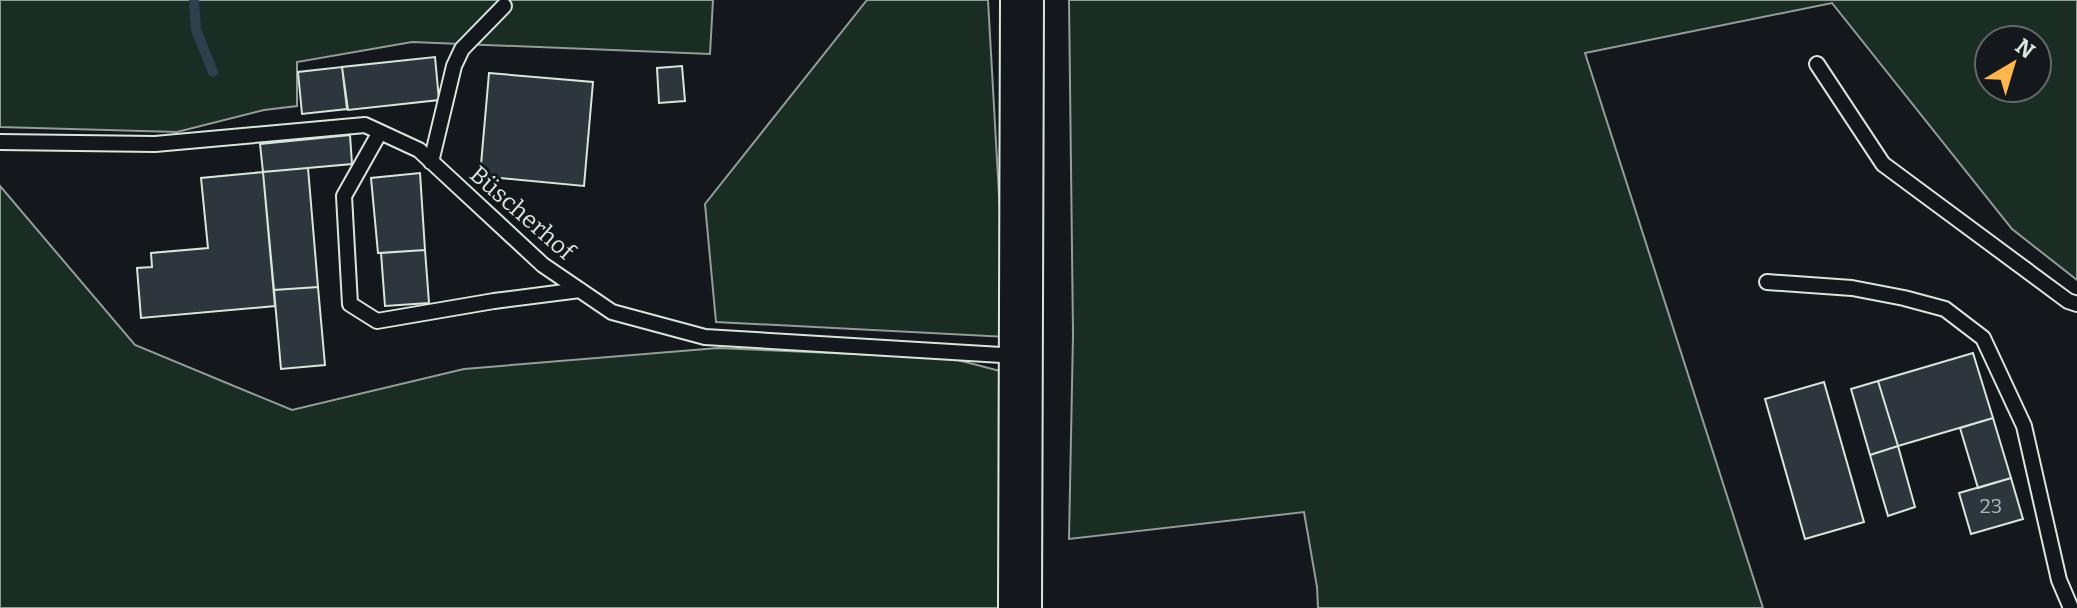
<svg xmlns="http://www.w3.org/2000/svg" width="2077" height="608" font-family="Bitter,serif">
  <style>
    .green { fill: #1a2d24; stroke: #939e99; stroke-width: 2; fill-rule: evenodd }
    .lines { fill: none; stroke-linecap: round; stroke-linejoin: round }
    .stream { stroke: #2f3f4d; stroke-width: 10 }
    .building { fill: #2c363c; stroke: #d8e6dc; stroke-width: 2 }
    .service-casing { stroke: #d8e6dc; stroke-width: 18 }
    .secondary-casing { stroke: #d8e6dc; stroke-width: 46 }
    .service { stroke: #14181c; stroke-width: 14 }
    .secondary { stroke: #14181c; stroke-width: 42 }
    .labels { text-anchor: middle; stroke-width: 6; stroke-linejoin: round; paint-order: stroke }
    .number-label { font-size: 20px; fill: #adbab4 }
    .street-label { font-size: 24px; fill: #d8e6dc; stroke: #14181c }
  </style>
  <rect width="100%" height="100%" fill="#14181c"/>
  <path class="green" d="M0,0H713L710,54L412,42L297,62V106L264,110L177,132L0,127Z
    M867,0H988L1007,337L716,322L705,204Z
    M1069,0H2077V280L2012,229L1832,3L1585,53L1763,608H1318L1317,587L1304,512L1069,539L1073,334ZM1989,40H2037V88H1989Z
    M0,186L135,345L292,410L464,369L718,348L950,358L1004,372L1010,608H0Z"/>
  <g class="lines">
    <path class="stream" d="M194,0L196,30L213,72"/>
  </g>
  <path class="building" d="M435,57L439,100L348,110L342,67Z
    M682,66L685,101L659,103L657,68Z
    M342,67L347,109L302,114L298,72Z
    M489,73L593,82L584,186L480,176Z
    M350,135L352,164L263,172L260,144Z
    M308,168L318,287L274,290L263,172Z
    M263,172L275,306L141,318L137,268L152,267L151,253L208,248L201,178Z
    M420,173L425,250L378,253L371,178Z
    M425,250L429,303L385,306L381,253Z
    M318,287L325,365L281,369L274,290Z
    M1973,353L1993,418L1898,446L1878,381Z
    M1878,381L1898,446L1870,455L1851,389Z
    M1824,382L1864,522L1805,539L1765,399Z
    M1993,418L2011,478L1978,488L1960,428Z
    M1898,446L1915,507L1888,516L1870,455Z
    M2011,478L2023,519L1971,534L1959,493Z"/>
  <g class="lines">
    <defs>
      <path id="service" d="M1817,64L1883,164L2068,301L2077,304
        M380,132L344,196L350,304L377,321L494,301L580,290
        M0,142L155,144L365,125L419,150L543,265L612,312L705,337L1019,356
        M431,162L454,66L462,49L504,6
        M1767,282L1852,288L1904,298L1945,309L1983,338L2024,426L2059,580L2071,608"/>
      <path id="secondary" d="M1020,608L1022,0"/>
    </defs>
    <use href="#service" class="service-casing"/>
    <use href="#secondary" class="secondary-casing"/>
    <use href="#service" class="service"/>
    <use href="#secondary" class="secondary"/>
  </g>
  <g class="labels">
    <g class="number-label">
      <text x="1991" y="513">23</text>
    </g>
    <g class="street-label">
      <text transform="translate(522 213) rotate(41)" y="8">Büscherhof</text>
    </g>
  </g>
  <g transform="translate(2013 64) rotate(38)"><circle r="38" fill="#14181c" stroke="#626a69" stroke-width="2"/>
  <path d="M0-6L14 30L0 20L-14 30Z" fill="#ffb74d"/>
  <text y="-12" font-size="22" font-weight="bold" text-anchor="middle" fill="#d8e6dc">N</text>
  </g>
</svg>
